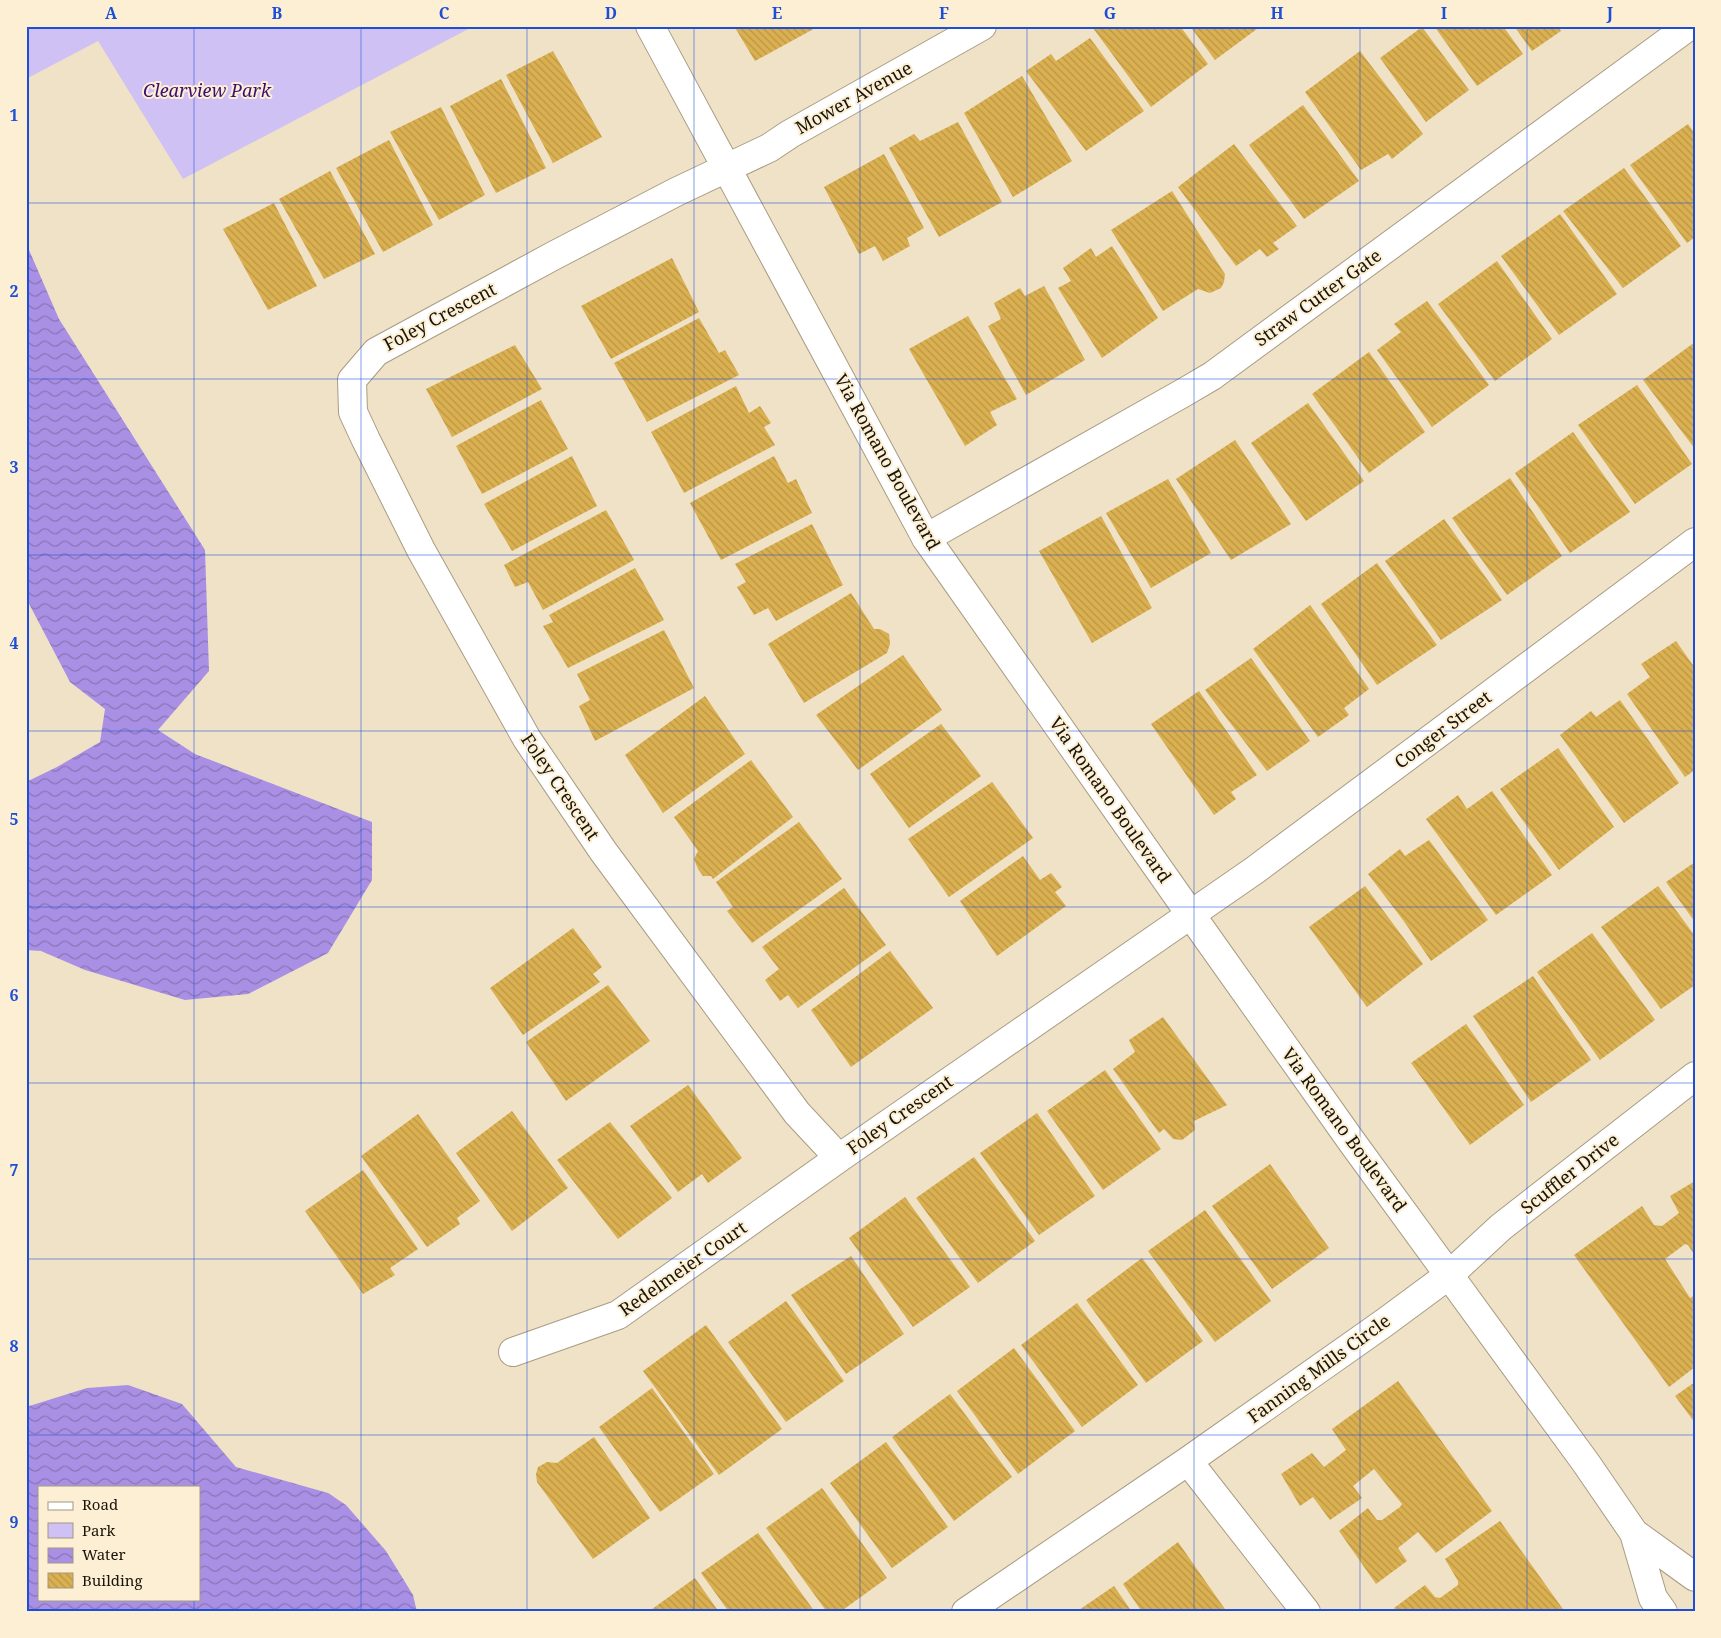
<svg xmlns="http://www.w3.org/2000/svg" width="1721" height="1638" font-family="'Noto Serif',serif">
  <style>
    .park { fill: #cfc1f4 }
    .water { fill: url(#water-waves); fill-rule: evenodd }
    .building { fill: url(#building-back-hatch) }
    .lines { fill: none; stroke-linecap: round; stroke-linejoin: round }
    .street-casing { stroke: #a89c83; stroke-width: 30 }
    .secondary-casing { stroke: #a89c83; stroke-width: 30 }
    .street { stroke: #fff; stroke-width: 28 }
    .secondary { stroke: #fff; stroke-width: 28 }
    .grid { fill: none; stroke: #1d4ed8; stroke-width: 1; stroke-opacity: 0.55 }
    .labels { text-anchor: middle; stroke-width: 4; stroke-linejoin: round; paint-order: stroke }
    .park-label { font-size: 18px; font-style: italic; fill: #3d0e72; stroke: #fcefd4 }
    .street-label { font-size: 18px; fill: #18140a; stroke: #fcefd4 }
    .neatline { fill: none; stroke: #1d4ed8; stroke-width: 2 }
    .grid-label { font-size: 16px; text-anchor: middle; font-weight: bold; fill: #1d4ed8 }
  </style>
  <defs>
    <pattern id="water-waves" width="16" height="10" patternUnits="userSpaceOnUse" patternTransform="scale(1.25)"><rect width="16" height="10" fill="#aa90e4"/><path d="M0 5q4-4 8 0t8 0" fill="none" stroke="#8974b7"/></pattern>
    <pattern id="building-back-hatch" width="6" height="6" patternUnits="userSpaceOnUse" patternTransform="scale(1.25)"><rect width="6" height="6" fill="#dab051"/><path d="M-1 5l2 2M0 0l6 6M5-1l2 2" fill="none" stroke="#ba9645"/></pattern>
  </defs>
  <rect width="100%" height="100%" fill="#efe2c7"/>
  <path class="park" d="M26,26H474L183,179L98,41L26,79Z"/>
  <path class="water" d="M26,246L29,250L59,319L205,550L209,671L158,730L195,754L372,822V880L328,953L248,994L185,1000L85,970L41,951L26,950V782L57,767L100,742L105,709L70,682L26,598Z
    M128,1385L182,1404L236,1467L328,1493L346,1505L386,1551L413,1595L417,1612H26V1407L87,1388ZM39,1487H199V1599H39Z"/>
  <path class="building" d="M734,26H819L755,61Z
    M1095,26H1180L1208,64L1151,107L1093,28Z
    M1190,26H1261L1215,60Z
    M1434,26H1503L1523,54L1477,86Z
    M1514,26H1560L1558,27L1561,31L1532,51Z
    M1422,27L1469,90L1426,122L1380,58Z
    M1090,38L1144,111L1086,151L1026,71L1051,54L1056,61Z
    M553,51L602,137L553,163L506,75Z
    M1360,51L1423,134L1392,159L1388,154L1361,170L1305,92Z
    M1022,76L1072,161L1013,197L964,113Z
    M501,79L546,168L496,193L450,106Z
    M1303,105L1359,181L1304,219L1249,145Z
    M441,107L485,195L439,220L390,132Z
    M958,122L1002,202L939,237L889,148L914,134L920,141Z
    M1688,124L1695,134V237L1687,243L1630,165Z
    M389,140L433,225L383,252L336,168Z
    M1234,144L1297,226L1273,243L1279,249L1267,257L1260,249L1236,266L1178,187Z
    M884,154L924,228L907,238L910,246L883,261L875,246L859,254L824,187Z
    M1624,168L1681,246L1623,288L1563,211Z
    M330,171L375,254L324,279L279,199Z
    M1172,191L1219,265L1225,274L1224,282L1221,288L1210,293L1198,289L1163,311L1111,230Z
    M274,203L317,286L268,310L223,229Z
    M1560,214L1617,294L1559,335L1501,256Z
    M1112,246L1158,318L1102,358L1058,288L1071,281L1063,268L1091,248L1096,257Z
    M672,258L699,312L611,359L581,306Z
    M1497,261L1552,339L1495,381L1438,304Z
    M1044,286L1085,360L1026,395L988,326L1001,319L994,303L1020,288L1025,296Z
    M1427,301L1489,385L1432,427L1377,350L1401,332L1394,324Z
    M968,316L1017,399L990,412L997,425L965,446L909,349Z
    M699,318L719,353L725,350L739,375L647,422L614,363Z
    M1695,342V449L1643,380Z
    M515,345L542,389L452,437L426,389Z
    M1369,352L1425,432L1369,473L1312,394Z
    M1637,385L1692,464L1635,504L1578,425Z
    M736,386L749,413L760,406L771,423L764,427L775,445L684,493L651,432Z
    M541,400L568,449L482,494L456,446Z
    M1308,403L1364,481L1306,521L1251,443Z
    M1573,432L1630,512L1570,553L1515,473Z
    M1235,440L1291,524L1231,560L1176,479Z
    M572,456L597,506L512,551L484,504Z
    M774,456L788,483L796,479L812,513L721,560L690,503Z
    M1510,478L1562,556L1507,595L1452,518Z
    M1168,479L1211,553L1151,588L1106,513Z
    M606,510L634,560L543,610L528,582L515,587L504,565Z
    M1101,516L1152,608L1092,643L1039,551Z
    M1444,519L1502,600L1441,640L1385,561Z
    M812,524L843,585L776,621L768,608L754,615L737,587L746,582L735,564Z
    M1377,563L1437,645L1377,685L1321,604Z
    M635,568L664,620L568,668L543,626L553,622L549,615Z
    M851,593L874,629H880L889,634L890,644L887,653L804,703L768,644Z
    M1310,605L1369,689L1344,708L1349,715L1318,737L1253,649Z
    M664,630L694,688L595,741L579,706L590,700L577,674Z
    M1676,641L1695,668V770L1685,777L1627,694L1650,677L1641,664Z
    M903,655L942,710L858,770L816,715Z
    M1251,658L1310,741L1267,771L1205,690Z
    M1199,691L1257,775L1231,792L1236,799L1214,815L1151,724Z
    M705,696L745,754L663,813L625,755Z
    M1620,700L1679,783L1624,823L1560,735L1591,711L1596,717Z
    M941,724L981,776L909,828L870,774Z
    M1558,748L1614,827L1559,870L1500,789Z
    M751,760L793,817L713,879L711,876H703L698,869L694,859L698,851L674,817Z
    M992,782L1033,838L949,897L908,839Z
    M1492,791L1552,875L1496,915L1426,819L1458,795L1467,809Z
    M799,822L842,879L752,943L727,911L733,907L716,882Z
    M1429,840L1488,920L1431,961L1403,920L1368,874L1400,849L1405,856Z
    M1023,856L1040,880L1051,873L1062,887L1055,892L1066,906L997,956L960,901Z
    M1695,862V922L1666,882Z
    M1365,886L1423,964L1367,1007L1309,927Z
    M1658,886L1695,936V985L1661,1009L1601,927Z
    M844,888L886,945L798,1008L788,995L780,1001L765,980L779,969L762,947Z
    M573,928L602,967L593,974L600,982L523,1035L490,988Z
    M1592,933L1655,1020L1600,1060L1537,972Z
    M890,951L933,1008L851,1067L811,1010Z
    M1533,976L1591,1060L1531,1102L1473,1016Z
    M608,985L650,1041L566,1101L526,1042Z
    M1163,1017L1227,1105L1194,1121L1195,1130L1182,1140L1173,1139L1164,1129L1159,1133L1113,1069L1135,1052L1129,1040Z
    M1466,1024L1524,1105L1470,1145L1411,1063Z
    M1105,1070L1161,1149L1103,1190L1047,1111Z
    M688,1085L742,1158L708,1183L702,1174L678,1192L630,1126Z
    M512,1111L568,1188L512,1231L456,1153Z
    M1037,1113L1095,1196L1039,1235L980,1153Z
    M418,1114L480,1201L457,1218L460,1224L427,1247L361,1156Z
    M610,1122L672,1198L618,1239L557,1160Z
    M974,1157L1035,1241L978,1283L916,1198Z
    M1270,1164L1329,1248L1272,1289L1212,1206Z
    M363,1170L418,1249L390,1268L395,1275L363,1294L305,1211Z
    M1695,1181V1256L1688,1245L1685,1244L1665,1259L1690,1298L1695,1295V1367L1669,1387L1574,1255L1642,1206L1654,1225L1662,1226L1679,1213L1670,1196Z
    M905,1197L970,1287L913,1327L849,1238Z
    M1205,1210L1271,1301L1215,1342L1148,1251Z
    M851,1256L904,1334L846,1374L791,1295Z
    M1142,1258L1203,1341L1146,1383L1086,1300Z
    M786,1301L844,1381L786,1422L728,1342Z
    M1077,1303L1138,1385L1082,1427L1021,1345Z
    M706,1325L782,1429L719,1475L643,1371Z
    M1014,1348L1075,1431L1018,1474L957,1391Z
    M1398,1381L1492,1511L1436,1553L1418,1532L1398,1548L1407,1561L1376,1584L1339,1531L1368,1508L1377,1520H1382L1400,1507L1402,1504L1374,1469L1353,1486L1362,1498L1330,1520L1313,1497L1300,1506L1281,1474L1312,1453L1324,1467L1346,1450L1332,1429Z
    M1695,1382V1423L1675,1396Z
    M652,1388L714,1474L660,1512L599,1427Z
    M950,1394L1012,1477L954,1521L892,1437Z
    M594,1437L650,1518L593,1559L537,1482L536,1474L538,1467L547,1462L557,1463Z
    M886,1442L948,1527L892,1568L830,1483Z
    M822,1488L887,1578L840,1612H827L766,1528Z
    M1500,1521L1565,1612H1477L1474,1609L1470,1612H1397L1394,1608L1425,1585L1435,1597L1440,1598L1458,1585V1581L1445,1559Z
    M758,1533L815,1612H729L701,1573Z
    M1178,1542L1227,1612H1142L1123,1584Z
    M695,1578L719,1612H648Z
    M1114,1586L1132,1612H1076Z"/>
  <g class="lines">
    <defs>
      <path id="street" d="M982,26L790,134L769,148L676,192L553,256L376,352L352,380L353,412L366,440L421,550L527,739L603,851L797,1113L839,1158L1255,870L1695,542
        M926,538L1183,393L1212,376L1689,26
        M513,1352L618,1315L839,1158
        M1188,1461L1306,1612
        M966,1612L1188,1461L1384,1323L1449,1275L1501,1227L1695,1076"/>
      <path id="secondary" d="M650,26L926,538L1191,915L1352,1142L1586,1463L1634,1533L1653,1598L1663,1612
        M1634,1533L1695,1577"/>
    </defs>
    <use href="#street" class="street-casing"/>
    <use href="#secondary" class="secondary-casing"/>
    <use href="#street" class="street"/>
    <use href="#secondary" class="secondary"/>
  </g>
  <path class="grid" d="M194,26V1487M361,26V1612M527,26V1612M694,26V1612M860,26V1612M1027,26V1612M1194,26V1612M1360,26V1612M1527,26V1612M26,203H1695M26,379H1695M26,555H1695M26,731H1695M26,907H1695M26,1083H1695M26,1259H1695M26,1435H1695M194,1599V1612"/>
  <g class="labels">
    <g class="park-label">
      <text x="207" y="97">Clearview Park</text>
    </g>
    <g class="street-label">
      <text transform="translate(854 98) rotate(-29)" y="6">Mower Avenue</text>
      <text transform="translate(1318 298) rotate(-36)" y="6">Straw Cutter Gate</text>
      <text transform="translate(440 317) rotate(-28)" y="6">Foley Crescent</text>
      <text transform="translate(887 462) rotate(61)" y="6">Via Romano Boulevard</text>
      <text transform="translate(1443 730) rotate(-37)" y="6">Conger Street</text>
      <text transform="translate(560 787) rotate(56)" y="6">Foley Crescent</text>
      <text transform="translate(1110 800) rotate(55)" y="6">Via Romano Boulevard</text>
      <text transform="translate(900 1115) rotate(-35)" y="6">Foley Crescent</text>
      <text transform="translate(1344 1130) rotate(54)" y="6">Via Romano Boulevard</text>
      <text transform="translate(1570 1174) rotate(-38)" y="6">Scuffler Drive</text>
      <text transform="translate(683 1269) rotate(-35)" y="6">Redelmeier Court</text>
      <text transform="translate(1319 1369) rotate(-36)" y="6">Fanning Mills Circle</text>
    </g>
  </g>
  <rect width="1721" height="1638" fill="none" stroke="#fcefd4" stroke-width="55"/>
  <rect x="38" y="1486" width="162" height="115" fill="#fcefd4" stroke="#a19783"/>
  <rect x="48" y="1502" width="25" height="8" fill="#ffffff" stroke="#a19783"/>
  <text x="82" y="1510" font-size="15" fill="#18140a">Road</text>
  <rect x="48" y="1523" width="25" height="15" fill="#cfc1f4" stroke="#a19783"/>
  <text x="82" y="1536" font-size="15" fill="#18140a">Park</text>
  <rect x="48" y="1548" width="25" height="15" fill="url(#water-waves)" stroke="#a19783"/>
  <text x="82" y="1560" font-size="15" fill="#18140a">Water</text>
  <rect x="48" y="1573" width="25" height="15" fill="url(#building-back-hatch)" stroke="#a19783"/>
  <text x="82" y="1586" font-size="15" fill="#18140a">Building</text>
  <rect x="28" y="28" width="1666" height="1582" class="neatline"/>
  <g class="grid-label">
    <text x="111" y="19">A</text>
    <text x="277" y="19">B</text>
    <text x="444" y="19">C</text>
    <text x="611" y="19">D</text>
    <text x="777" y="19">E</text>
    <text x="944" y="19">F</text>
    <text x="1110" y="19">G</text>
    <text x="1277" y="19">H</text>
    <text x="1444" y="19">I</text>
    <text x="1610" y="19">J</text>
    <text x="14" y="121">1</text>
    <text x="14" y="297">2</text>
    <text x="14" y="473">3</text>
    <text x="14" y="649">4</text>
    <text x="14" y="825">5</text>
    <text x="14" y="1001">6</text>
    <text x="14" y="1176">7</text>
    <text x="14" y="1352">8</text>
    <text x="14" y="1528">9</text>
  </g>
</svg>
